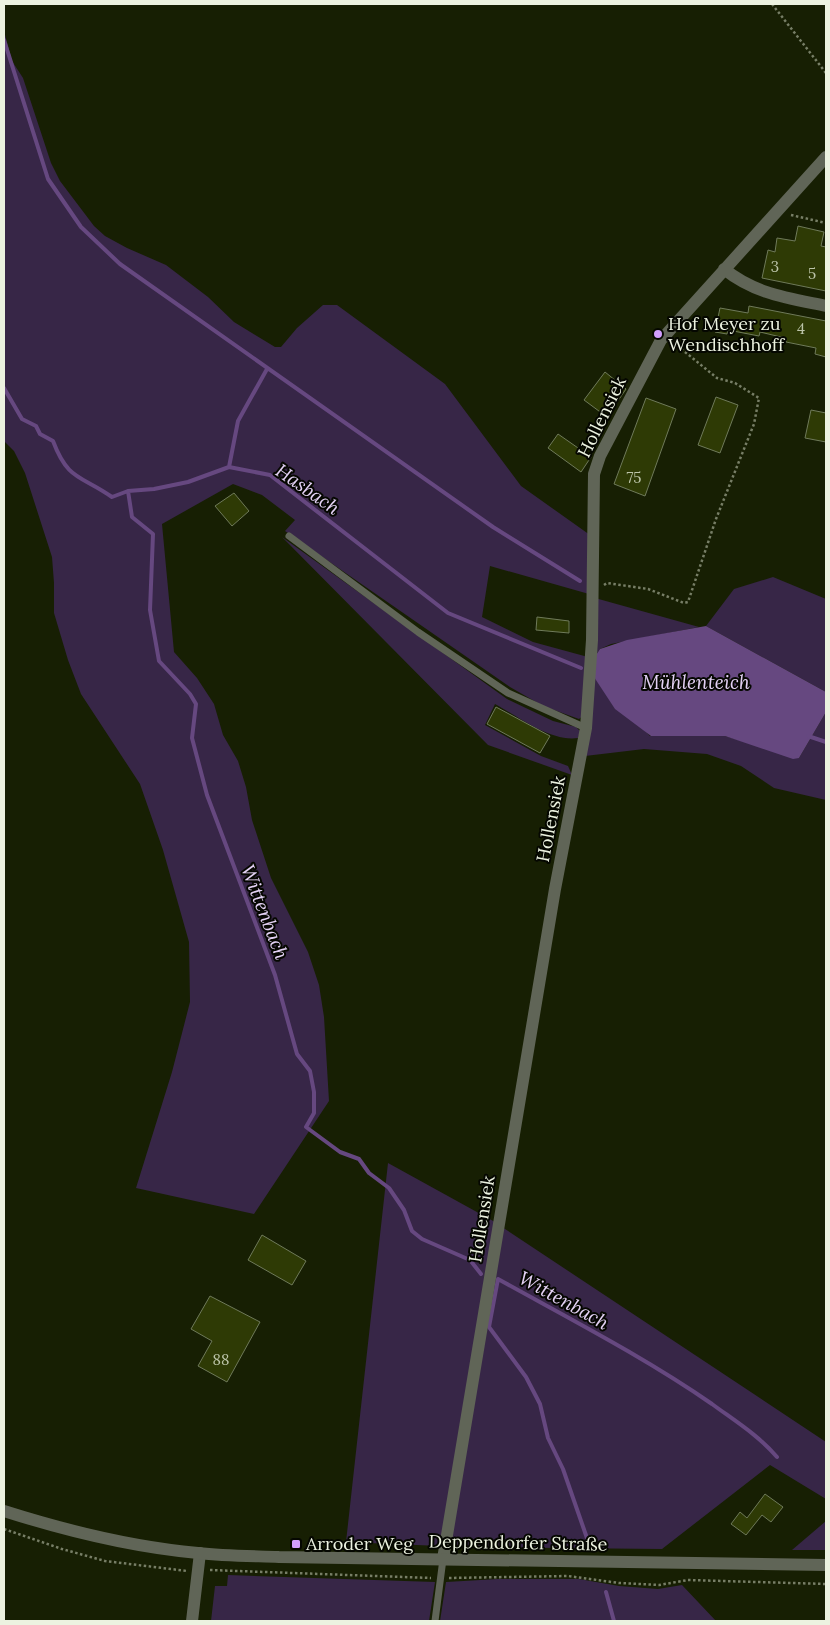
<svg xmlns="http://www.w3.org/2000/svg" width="830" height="1625" font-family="Lora,serif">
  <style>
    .green { fill: #372647 }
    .water { fill: #664880 }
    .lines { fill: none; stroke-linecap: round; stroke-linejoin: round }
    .stream { stroke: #664880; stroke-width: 4 }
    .building { fill: #2e3a05; stroke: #6f7a5a }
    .path { stroke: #777e66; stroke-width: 2.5; stroke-dasharray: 2.5 2.5; stroke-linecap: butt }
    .service { stroke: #606557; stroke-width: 7 }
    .minor { stroke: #606557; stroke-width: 12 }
    .tertiary { stroke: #606557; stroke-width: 12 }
    .poi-dot { fill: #d19dfe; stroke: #050701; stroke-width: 2 }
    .labels { text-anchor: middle; stroke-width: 4; stroke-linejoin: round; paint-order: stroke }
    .number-label { font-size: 15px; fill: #bcc4a9 }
    .poi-label { font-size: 18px; fill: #ecf2e0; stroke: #050701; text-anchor: start }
    .street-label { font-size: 18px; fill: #ecf2e0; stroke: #050701 }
    .water-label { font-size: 19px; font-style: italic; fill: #e4d2f5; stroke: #050701 }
  </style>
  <rect width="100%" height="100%" fill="#171f03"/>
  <path class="green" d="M4,31L12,61L23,78L51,163L60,181L94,226L105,236L127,248L166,265L208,297L234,322L275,347H281L297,328L323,305H337L445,384L521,486L590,535L589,594L490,566L482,617L533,642L588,657L585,714L579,719L543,706L510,687L285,531L295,520L262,495L233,484L162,524L174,652L197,678L214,704L223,735L238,761L246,787L252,820L271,878L308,952L319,985L324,1017L329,1101L254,1214L136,1188L172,1072L190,1002L189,942L163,850L140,784L81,694L68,660L54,613V583L52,557L25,473L14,451L4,441Z
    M282,537L507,699L553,721L576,727L580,731L578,738C550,742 519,717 495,704L485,725L541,756L568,766L572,775L488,745Z
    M773,577L826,599V692L706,626L734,589Z
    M595,598L699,627L611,644L600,649L596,655Z
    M594,677L650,736H725L799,758L826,712V800L774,788L741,766L707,754L644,749L585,756Z
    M388,1163L495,1222L440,1546L346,1542Z
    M502,1227L826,1442V1499L770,1465L662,1549L450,1547Z
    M826,1521V1550H792Z
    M228,1575L435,1582L429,1621H211L215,1586H227Z
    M498,1579H579L619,1586L658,1589L682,1585L716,1621H440L446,1582Z"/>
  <path class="water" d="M706,626L826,692V712L799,758L793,759L725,736H651L615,709L594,677L596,655L600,649L627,640Z"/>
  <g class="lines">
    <path class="stream" d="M4,40L48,179L81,227L120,264L493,527L580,581
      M4,388L22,419L36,426L40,434L53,441C68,481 81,475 112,497L128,491L154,489L188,482L229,467L270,475L448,613L581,668
      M229,467L238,421L267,369
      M128,491L132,517L153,534L150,610L159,661L190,694L196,704L192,738L207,795L275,975L297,1054L310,1071L314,1092V1113L306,1127L340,1152L359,1159L369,1173L389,1188L404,1210L412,1231L422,1239L470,1260L481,1274
      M808,736L826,742
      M588,1541L563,1469L548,1438L540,1404L526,1377L489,1327L498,1279C570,1319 644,1357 712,1404C735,1421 758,1435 777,1457
      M606,1592L614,1621"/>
  </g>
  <path class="building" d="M798,226L824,232L821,246L826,247V291L762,278L768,250L775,252L777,238L795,241Z
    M749,306L826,321V357L815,354L816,348L786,342V338L781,337L760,332L759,336L728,330L727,334L715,332L720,308L748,313Z
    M605,372L626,389L607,417L584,400Z
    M716,397L738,405L720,453L698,445Z
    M646,398L676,409L645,496L614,484Z
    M811,410L826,413V442L805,438Z
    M558,434L591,457L581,472L548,448Z
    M234,493L249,511L232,526L215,506Z
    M537,617L569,621V633L536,630Z
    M496,707L550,736L540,753L487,724Z
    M262,1235L306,1261L292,1285L248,1260Z
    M210,1296L260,1322L227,1382L198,1366L212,1341L191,1329Z
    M765,1494L783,1507L771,1522L762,1515L746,1535L731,1524L740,1512L747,1518Z"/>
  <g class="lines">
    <path class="path" d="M772,4L826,73
      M791,215L826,223
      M604,585L607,583L648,589L684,603L688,602L716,519L754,424L759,398L735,383L717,378L674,343
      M4,1529L62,1549L105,1561L187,1571
      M210,1570L431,1578
      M449,1578L568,1576L619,1583L659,1585L688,1580L826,1584"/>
    <path class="service" d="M289,536L418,632L508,693L586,728
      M435,1621L443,1559"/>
    <path class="minor" d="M724,269C755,294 788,298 826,306
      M443,1559L555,889L586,728L592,640L594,474L600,456L661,340L826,157
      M192,1621L200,1553"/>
    <path class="tertiary" d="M4,1511C67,1531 132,1547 198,1553C225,1556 252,1556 279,1557L826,1565"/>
  </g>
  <g class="poi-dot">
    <circle cx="658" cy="334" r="5"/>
    <rect x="291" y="1539" width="10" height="10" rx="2.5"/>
  </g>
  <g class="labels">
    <g class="number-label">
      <text x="775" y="272">3</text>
      <text x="812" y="279">5</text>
      <text x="801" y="334">4</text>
      <text x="634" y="483">75</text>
      <text x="221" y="1365">88</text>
    </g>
    <g class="poi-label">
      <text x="668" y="330">Hof Meyer zu<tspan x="668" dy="21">Wendischhoff</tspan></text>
      <text x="306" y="1550">Arroder Weg</text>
    </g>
    <g class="street-label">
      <text transform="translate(602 417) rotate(-64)" y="6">Hollensiek</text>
      <text transform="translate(551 819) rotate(-79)" y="6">Hollensiek</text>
      <text transform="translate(482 1219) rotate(-81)" y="6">Hollensiek</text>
      <text transform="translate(518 1543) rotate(1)" y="6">Deppendorfer Straße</text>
    </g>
    <g class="water-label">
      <text transform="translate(308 489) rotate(35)" y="7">Hasbach</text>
      <text x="696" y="689">Mühlenteich</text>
      <text transform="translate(265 912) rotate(69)" y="7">Wittenbach</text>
      <text transform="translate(564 1300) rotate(29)" y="7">Wittenbach</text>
    </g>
  </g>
  <rect width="830" height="1625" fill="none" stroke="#ecf2e0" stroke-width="10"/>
</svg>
